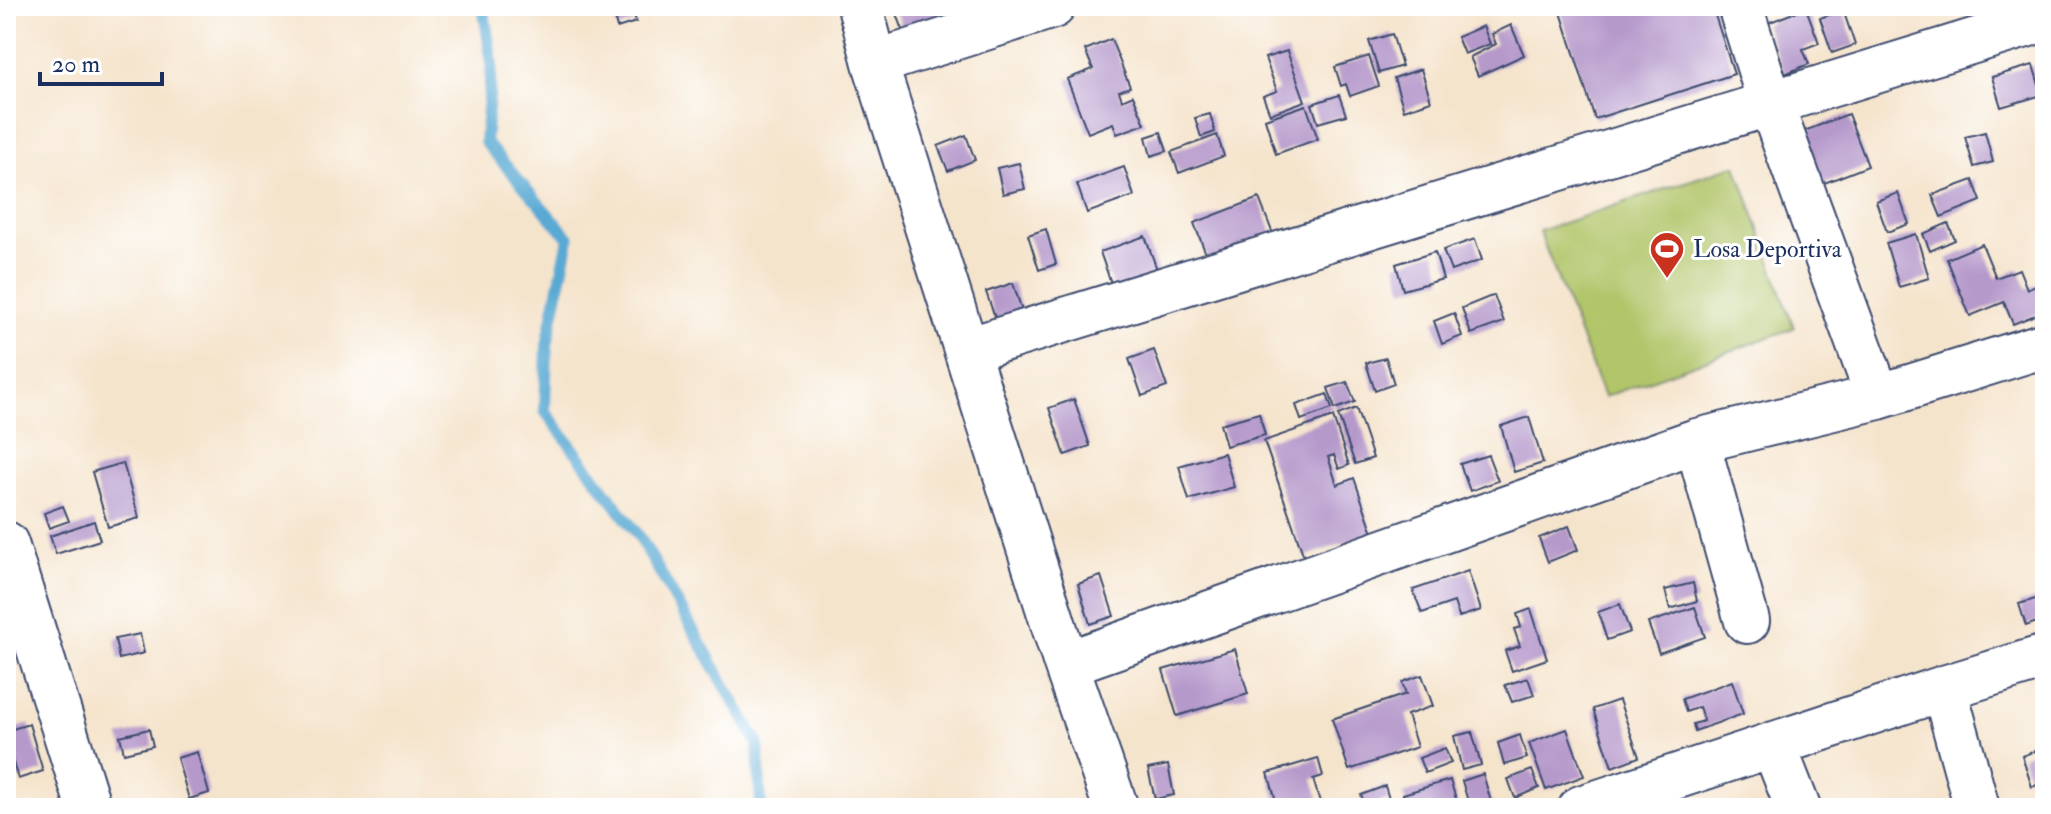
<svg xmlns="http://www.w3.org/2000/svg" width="2051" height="814" font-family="'IM FELL Double Pica',serif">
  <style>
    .garden { fill: #b1c569; stroke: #667a64; stroke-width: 2 }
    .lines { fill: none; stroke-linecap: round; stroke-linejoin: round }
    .stream { stroke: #59a9d3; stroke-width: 12 }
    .building { fill: #b599cb }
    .street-casing { stroke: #3c4a6e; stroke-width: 48 }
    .street { stroke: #fff; stroke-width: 44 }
    .labels { text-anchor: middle; stroke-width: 6; stroke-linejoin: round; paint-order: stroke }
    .poi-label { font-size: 24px; fill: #1b2f5e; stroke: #fff; text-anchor: start }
  </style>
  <rect width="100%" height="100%" fill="#fff"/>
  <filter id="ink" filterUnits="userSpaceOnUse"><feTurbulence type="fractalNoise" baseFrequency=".0125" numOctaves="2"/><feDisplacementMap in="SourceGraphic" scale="16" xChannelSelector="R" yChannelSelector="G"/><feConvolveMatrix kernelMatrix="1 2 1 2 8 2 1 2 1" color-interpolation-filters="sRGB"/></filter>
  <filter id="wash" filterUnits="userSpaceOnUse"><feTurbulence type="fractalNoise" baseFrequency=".006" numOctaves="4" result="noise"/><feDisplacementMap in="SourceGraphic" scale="32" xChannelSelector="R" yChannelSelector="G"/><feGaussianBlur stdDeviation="1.8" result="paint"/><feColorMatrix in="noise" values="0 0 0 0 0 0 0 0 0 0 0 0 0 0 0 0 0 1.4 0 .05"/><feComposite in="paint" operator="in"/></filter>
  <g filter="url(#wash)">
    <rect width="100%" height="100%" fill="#f5e4cc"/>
    <path class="garden" d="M1736,165L1794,328L1604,397L1539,231Z"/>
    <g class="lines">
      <path class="stream" d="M483,6L492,63L485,142L569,238L547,345L545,411L639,536L758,743L761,808"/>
    </g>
    <g id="blocks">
      <path class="building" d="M611,6H632L636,22L617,28Z
        M894,6H976L978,11L906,38Z
        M1559,6H1712L1734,74L1595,119Z
        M1806,8L1819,43L1803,49L1809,64L1785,74L1765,24Z
        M1843,10L1855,45L1832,53L1820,18Z
        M1511,25L1524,55L1478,76L1470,57L1496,44L1492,34Z
        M1483,26L1490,44L1464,54L1457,37Z
        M1392,34L1402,66L1379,73L1369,41Z
        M1111,39L1130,87L1119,91L1122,100L1133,95L1145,124L1117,134L1113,123L1088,133L1067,79L1093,69L1085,50Z
        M1287,51L1305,101L1270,114L1263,96L1277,91L1265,58Z
        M1369,56L1379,86L1350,96L1346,84L1341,86L1335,67Z
        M2033,65L2042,95L2001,107L1992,77Z
        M1421,69L1431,101L1404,110L1394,78Z
        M1339,95L1346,115L1318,123L1312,104Z
        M1306,105L1318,139L1276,154L1265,119Z
        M1210,114L1215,132L1201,137L1195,118Z
        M1848,114L1868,166L1822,184L1802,132Z
        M1161,132L1167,151L1151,156L1146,137Z
        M1985,132L1993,162L1974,167L1965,137Z
        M966,135L975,160L948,171L938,146Z
        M1217,135L1224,156L1179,173L1171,152Z
        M1019,163L1025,189L1003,194L997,168Z
        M1124,167L1134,196L1087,213L1077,184Z
        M1973,180L1981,201L1941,217L1932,195Z
        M1898,193L1909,224L1887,232L1876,201Z
        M1259,198L1276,242L1211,267L1194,223Z
        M1948,223L1955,240L1930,251L1923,234Z
        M1046,229L1056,264L1039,270L1028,235Z
        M1916,234L1929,278L1899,287L1886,243Z
        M1145,236L1160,278L1115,294L1100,252Z
        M1475,239L1482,260L1451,271L1443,250Z
        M1982,244L1996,278L2019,269L2027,289L2044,281L2045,311L2013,324L2004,302L1970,316L1947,259Z
        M1435,252L1443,279L1403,290L1396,264Z
        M1013,283L1024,317L998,326L986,292Z
        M1494,295L1504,322L1471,334L1462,308Z
        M1454,313L1462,336L1442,344L1434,321Z
        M1154,350L1167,387L1142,396L1129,359Z
        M1386,358L1394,384L1375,391L1366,363Z
        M1347,382L1355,402L1335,409L1328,388Z
        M1327,394L1332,409L1301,420L1296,405Z
        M1074,399L1090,446L1065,455L1049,408Z
        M1356,408L1373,458L1355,464L1338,415Z
        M1259,413L1265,435L1226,446L1220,424Z
        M1333,417L1349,465L1339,469L1334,455L1328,457L1337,485L1354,478L1373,533L1304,557L1264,441Z
        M1529,417L1543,463L1514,472L1501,426Z
        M1224,453L1234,487L1189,500L1179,466Z
        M1488,455L1498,481L1470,491L1460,464Z
        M123,463L139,518L108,527L92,472Z
        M63,506L69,521L49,528L44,513Z
        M94,521L100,540L56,554L50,536Z
        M1569,526L1578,550L1548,562L1539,538Z
        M1468,571L1481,610L1459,617L1454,602L1422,613L1413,590Z
        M1101,576L1114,616L1090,624L1078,584Z
        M1693,583L1697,601L1670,609L1665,590Z
        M2042,597L2045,606V619L2026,626L2019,604Z
        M1620,604L1630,632L1607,640L1598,612Z
        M1695,607L1705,637L1659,653L1648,623Z
        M1531,609L1547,659L1512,671L1505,651L1520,646L1514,629L1521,627L1517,614Z
        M140,634L144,653L119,659L115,639Z
        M1235,649L1248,694L1177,716L1163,670Z
        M1422,675L1433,706L1407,715L1417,747L1349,770L1332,719L1406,694L1402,682Z
        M1528,678L1534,695L1512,702L1505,685Z
        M1732,681L1743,714L1695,731L1693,724L1704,721L1699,707L1686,712L1682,699Z
        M1619,700L1639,757L1612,767L1593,709Z
        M29,724L43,771L18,779L6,739V731Z
        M149,729L153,746L124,753L120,736Z
        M1567,729L1584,776L1546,790L1529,743Z
        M1472,732L1481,765L1462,770L1454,736Z
        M1520,735L1527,758L1504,765L1498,743Z
        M1445,748L1451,763L1425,773L1419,758Z
        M2037,750L2045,772V782L2032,787L2022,756Z
        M197,752L209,793L189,799L177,758Z
        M1318,758L1323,776L1313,779L1320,802L1300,808H1278L1268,773Z
        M1168,765L1174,795L1155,799L1148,769Z
        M1532,770L1539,788L1515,798L1508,779Z
        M1483,774L1492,805L1482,808H1470L1462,781Z
        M1450,780L1459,808H1407L1403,794Z
        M1385,786L1389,799L1366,807L1361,795Z"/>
    </g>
  </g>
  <g filter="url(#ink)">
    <use href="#blocks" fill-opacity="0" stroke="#3c4a6e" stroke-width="2"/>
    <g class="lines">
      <defs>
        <path id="street" d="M860,6L875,63L1066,664L1116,808
          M1740,6L1770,102L1878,397
          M875,63L1053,6
          M967,350L2045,19
          M1697,441L1747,621
          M6,544L89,808
          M1066,664L1697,441L1878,397L2045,345
          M1944,688L1977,808
          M1773,744L1798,808
          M1581,808L1944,688L2045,657"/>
      </defs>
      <use href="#street" class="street-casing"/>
      <use href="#street" class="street"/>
    </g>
  </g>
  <defs>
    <symbol id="stadium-pin" viewBox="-11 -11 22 30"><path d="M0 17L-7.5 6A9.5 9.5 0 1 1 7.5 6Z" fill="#c8321e" stroke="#fff"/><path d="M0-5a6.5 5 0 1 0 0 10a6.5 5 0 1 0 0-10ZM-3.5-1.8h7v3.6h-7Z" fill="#fff"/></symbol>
  </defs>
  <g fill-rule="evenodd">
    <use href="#stadium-pin" x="1647" y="229" width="40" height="54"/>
  </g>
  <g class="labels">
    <g class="poi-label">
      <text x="1693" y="257">Losa Deportiva</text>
    </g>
  </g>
  <rect width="2051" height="814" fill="none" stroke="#fff" stroke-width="32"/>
  <path d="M40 72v12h122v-12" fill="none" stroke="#1b2f5e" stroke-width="4"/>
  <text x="52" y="72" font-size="24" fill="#1b2f5e" stroke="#ffffff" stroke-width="6" paint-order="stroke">20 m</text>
</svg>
